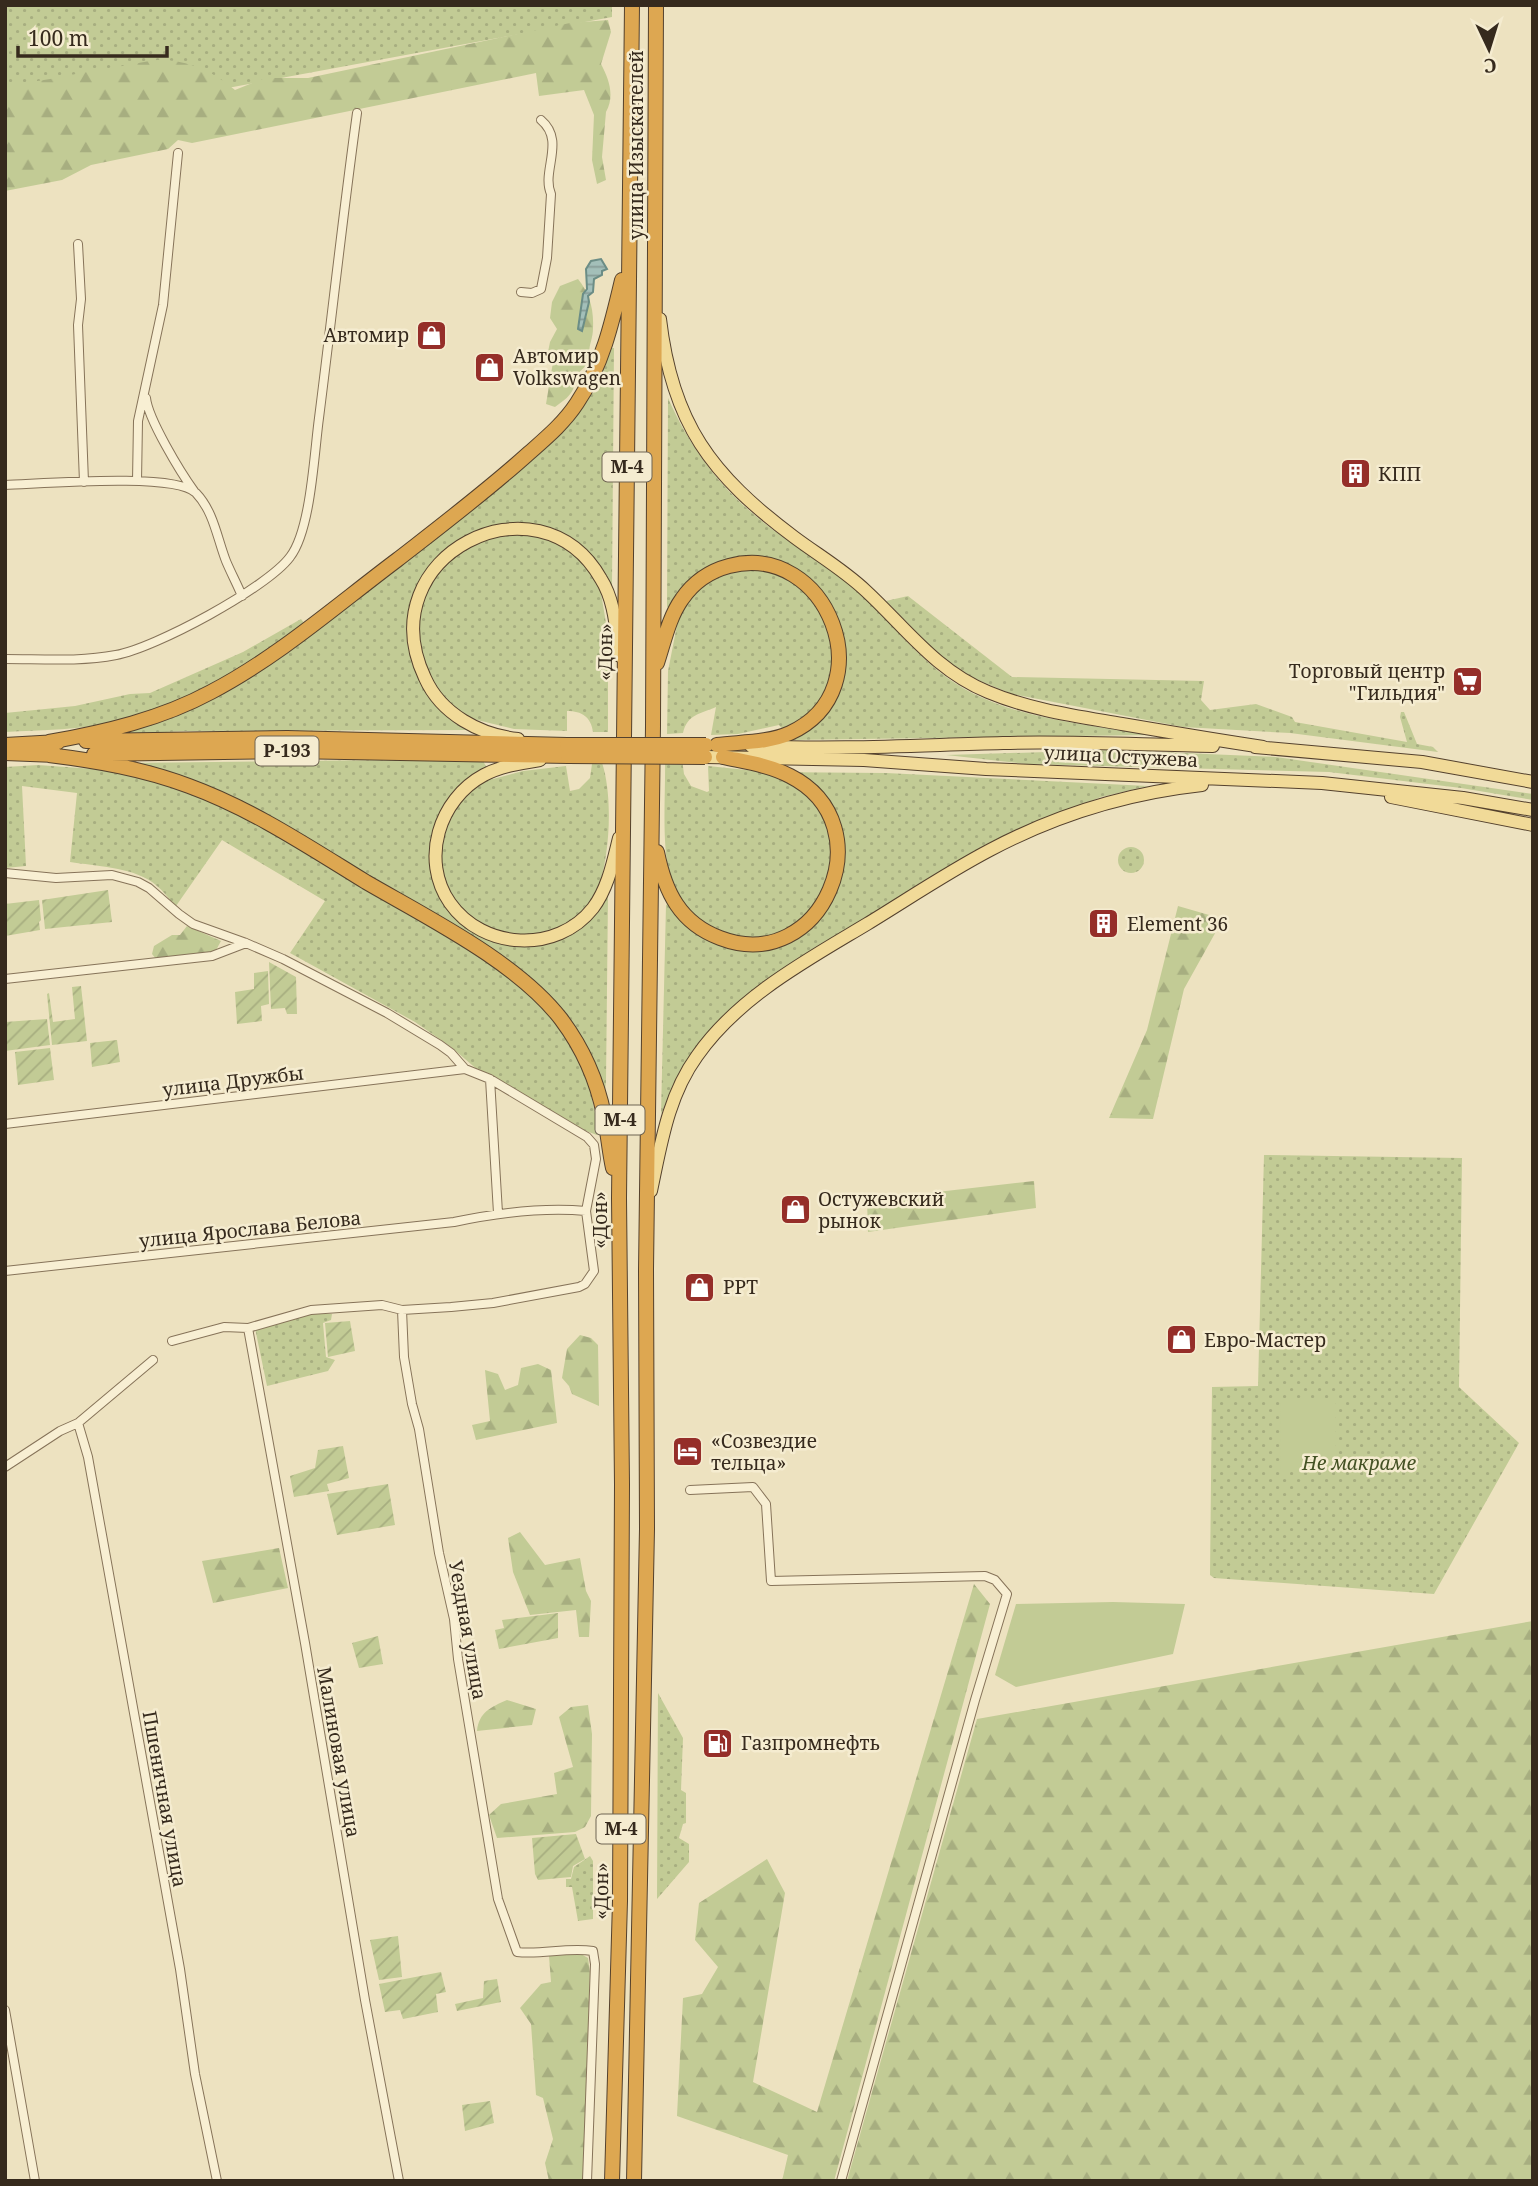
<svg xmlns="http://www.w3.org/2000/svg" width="1538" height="2186" font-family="'Noto Serif',serif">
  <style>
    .grass { fill: url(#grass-dots) }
    .forest { fill: url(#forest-firs) }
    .garden { fill: url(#garden-furrows) }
    .pitch { fill: #c2cb95 }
    .water { fill: url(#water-rules); stroke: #6b8d86; stroke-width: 2 }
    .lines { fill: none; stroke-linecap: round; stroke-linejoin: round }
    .street-casing { stroke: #867359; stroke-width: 10 }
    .primary-casing { stroke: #54412d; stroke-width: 14 }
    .highway-casing { stroke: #54412d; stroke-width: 16 }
    .street { stroke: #f8efd3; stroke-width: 8 }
    .primary { stroke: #f1da98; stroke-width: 12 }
    .highway { stroke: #dda751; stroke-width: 14 }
    .highway-bridge-casing { stroke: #54412d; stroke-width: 16; stroke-linecap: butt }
    .highway-bridge { stroke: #dda751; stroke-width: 14 }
    .labels { text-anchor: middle; stroke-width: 5; stroke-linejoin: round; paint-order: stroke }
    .shield { fill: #f5ecd0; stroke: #6f6453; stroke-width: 2 }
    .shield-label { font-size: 18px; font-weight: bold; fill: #362a1d }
    .street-label { font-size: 19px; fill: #362a1d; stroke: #f5ecd0 }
    .poi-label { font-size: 19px; fill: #362a1d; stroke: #f5ecd0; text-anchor: start }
    .park-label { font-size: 19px; font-style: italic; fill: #445224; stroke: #f5ecd0 }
  </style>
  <defs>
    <pattern id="grass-dots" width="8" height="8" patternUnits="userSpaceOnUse" patternTransform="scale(1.75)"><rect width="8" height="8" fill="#c2cb95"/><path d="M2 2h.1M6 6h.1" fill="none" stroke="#a7ae80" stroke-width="1.8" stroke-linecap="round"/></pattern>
    <pattern id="forest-firs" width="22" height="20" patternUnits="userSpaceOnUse" patternTransform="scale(1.75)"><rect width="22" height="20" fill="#c2cb95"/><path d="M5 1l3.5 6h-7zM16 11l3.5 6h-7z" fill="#a7ae80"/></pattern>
    <pattern id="garden-furrows" width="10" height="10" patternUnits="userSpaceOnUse" patternTransform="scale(1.75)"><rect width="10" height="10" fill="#c2cb95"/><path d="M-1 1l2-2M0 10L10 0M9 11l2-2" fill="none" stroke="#a7ae80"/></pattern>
    <pattern id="water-rules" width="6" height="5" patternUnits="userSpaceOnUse" patternTransform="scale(1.75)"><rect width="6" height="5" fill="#a3bfb9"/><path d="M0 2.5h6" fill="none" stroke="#869b96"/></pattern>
  </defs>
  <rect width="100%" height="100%" fill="#ede2c0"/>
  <path class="grass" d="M5,5H612V17L5,129Z
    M612,348H614L612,586L601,593L608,635V732H593C591,717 582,711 567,711V731L514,729L473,719L468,730L184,731L130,734L129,731L201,704L255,675L289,651L579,412L594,391Z
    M668,398C696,461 733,503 790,542C810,556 831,569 850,585C893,621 923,669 974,694C1027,720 1092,725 1150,735L791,740L779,725L738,734L711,735L716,707C701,714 687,714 683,733L667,734L668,671L679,615L667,607Z
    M908,596L1012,677L1204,681L1201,700L1210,710L1256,704L1292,717L1295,722L1407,742L1400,717L1401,712H1404L1417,744L1433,747L1438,752L1290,733L1183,727L1012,694L973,678L939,655L886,601Z
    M301,619L304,623C248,665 188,705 118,721C82,730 42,730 5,732V713L75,706L130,694L150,693L243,652Z
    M1111,750L1276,757L1533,794V800L1461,788L1329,772L1026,764L946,755Z
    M593,757H600C614,792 610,855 598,890L608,897L606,1082L605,1090L591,1094L599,1133L597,1135L586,1131L492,1076L479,1071L451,1047L415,1022L290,953L325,901L222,840L176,906C168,898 161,888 152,882C130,867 96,866 70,862L77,793L22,786L26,866L5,868V767L38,765L107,770L130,763L482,759L493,779L523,771L566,766L570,791L579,789L590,778Z
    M665,759H682L684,774L691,786L707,792L709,791L708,766L766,772L886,773L1148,786L1101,797L1020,830L788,967L678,1077L661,1114L666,905L677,897C659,862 666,799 665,759Z
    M1118 860a13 13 0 1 1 26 0a13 13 0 1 1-26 0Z
    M1264,1155L1462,1158L1459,1387L1519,1443L1434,1594L1214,1578L1210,1575L1212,1387L1258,1386Z
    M312,1313L332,1314L331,1320L323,1323L326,1357L335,1360L328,1371L267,1386L255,1328Z
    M658,1693L683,1738L681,1790L686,1793V1823L683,1824L679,1838L689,1844V1862L657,1899Z
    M590,1856L593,1861V1919L578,1921L572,1887H566V1879H571L574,1867Z"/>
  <path class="forest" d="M608,20L611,32L601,64C609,79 615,96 606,112L602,157L606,180L597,184L592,160L594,115L584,90L539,96L536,73L192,143L178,140L168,149L91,165L62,180L5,191V85C47,82 87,70 129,65C141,63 154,59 166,60C193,62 215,73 235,90L265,78H308L570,23Z
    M578,279C589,293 594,308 593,328C593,341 587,346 590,362L575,376C576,392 568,398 555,407L546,404L553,362L548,352L550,342L557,329L550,318L552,302L560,286Z
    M1178,906L1223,919L1184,989L1153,1119L1109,1118L1147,1030Z
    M187,926L221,941L215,952L157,960L152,954L154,946L172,935H180Z
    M1034,1181L1036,1208L868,1232L867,1200Z
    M580,1335L591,1338L598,1345L599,1406L572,1394L569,1386L562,1378L567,1349Z
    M538,1364L551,1370L557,1423L476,1440L472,1425L490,1421L485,1370L498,1374L505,1390L518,1385L521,1368Z
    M520,1532L545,1565L580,1558L586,1591L591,1601L589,1637H579L576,1610L530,1615L513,1572L508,1538Z
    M279,1548L288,1588L213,1603L202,1561Z
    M974,1584L990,1604L834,2181H782L788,2155L677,2116L683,1998L702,1994L718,1967L695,1940L699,1903L767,1859L785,1893L753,2082L817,2112Z
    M1533,1621V2181H847L977,1719Z
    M507,1700L536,1709L532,1725L477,1731C479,1712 491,1707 507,1700Z
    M588,1705L592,1734L591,1816L585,1827L575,1832L497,1838L489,1815L501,1804L557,1794L554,1773L573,1767L559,1717L571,1707Z
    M581,1954L588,1958L590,1973L583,2179L549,2181L545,2163L553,2139L543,2098L536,2095L531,2024L520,2008L541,1984L551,1982L549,1956Z"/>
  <path class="garden" d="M108,890L112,922L45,929L42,900Z
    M39,900L41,920L39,922L40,930L5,936V904Z
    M269,962L296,977L297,1014H287L285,1008L271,1009Z
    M268,971L269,1004L261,1006L262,1021L237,1024L235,992L254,989V973Z
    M81,986L87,1041L52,1045L47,994L49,993L53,1022L75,1019L72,987Z
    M47,1019L50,1045L5,1051V1022Z
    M117,1040L120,1062L92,1067L90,1043Z
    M50,1048L54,1080L18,1085L15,1052Z
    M350,1321L355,1351L328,1357L325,1323Z
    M343,1446L349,1478L327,1484L329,1491L294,1497L290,1476L315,1468L318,1450Z
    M388,1484L395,1525L337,1535L327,1494Z
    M558,1613V1638L499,1649L495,1630L504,1628L502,1620Z
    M378,1636L383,1664L359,1668L352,1643Z
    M576,1834L585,1859L573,1866L571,1877L538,1880L535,1874L532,1838Z
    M398,1936L402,1977L379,1980L370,1940Z
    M441,1972L446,1992L436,1994L438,2012L403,2019L400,2010L385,2012L379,1984Z
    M497,1979L501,2002L457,2011L455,2004L483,1998L484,1981Z
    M490,2101L494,2123L465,2131L462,2105Z"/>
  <path class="pitch" d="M1280,1401H1335V1471H1281Z
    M1113,1602L1185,1604L1173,1654L1016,1687L995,1675L1016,1604Z"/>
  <path class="water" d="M601,259L607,269L602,271V275L594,279L593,292L588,296L589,302L582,331L578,329L583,294L587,289L586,269L591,261Z"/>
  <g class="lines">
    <defs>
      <path id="street" d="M78,244L81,299L78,325L84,482
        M521,292L532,293L541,289L547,258L551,194C541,171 566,141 541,120
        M146,398C148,419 181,473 194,491
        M137,481L138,421L163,305L178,153
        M5,485C40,484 175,472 196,493C214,512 217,538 226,561C231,573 237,584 242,596
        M5,659C42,659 80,662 116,655C155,648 267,588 290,557C311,530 314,454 319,418C332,316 343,214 357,113
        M5,873L56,878L112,875L138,882L149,888L179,914L193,924L246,943L283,959L387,1013L440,1045L451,1053L465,1069L490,1079L587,1137L594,1145L596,1159L586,1211
        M5,979L212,956L246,943
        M490,1079L498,1213
        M5,1124L465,1069
        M5,1271L454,1222C497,1213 542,1207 586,1211L594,1271L585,1284L579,1287L493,1303L451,1307L402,1310L382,1305L311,1310L248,1328L224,1327L172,1341
        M402,1310L404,1357L412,1404L419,1429L439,1553L454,1619L458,1659L498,1899L517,1952C542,1955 567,1947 593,1951L595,1964L587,2181
        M248,1328L305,1643L365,2000L399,2181
        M78,1423L88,1457L180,1969L195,2074L217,2181
        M5,1467L60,1431L78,1423L153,1360
        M690,1490L753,1487L766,1504L771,1581L985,1576L995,1580L1007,1594L975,1700L841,2181
        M5,2010L35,2181"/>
      <path id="primary" d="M660,319C672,423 711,475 794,537C818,555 844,570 866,591C905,627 936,671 988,692C1031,710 1076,716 1122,724C1169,732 1216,740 1263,747
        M518,739C480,735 441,714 425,678C367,555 539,470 601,579C615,601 616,630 620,656
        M751,746C836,750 919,745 1003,743C1073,741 1143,745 1213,746
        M1255,747L1422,762L1533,782
        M705,757L864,760L986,769L1322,783L1463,798L1533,810
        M540,760C521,763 501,766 484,775C439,799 420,860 450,903C483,950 557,954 593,908C608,888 613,862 619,838
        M1391,797L1533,825
        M651,1191C661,1144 668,1096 697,1056C738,997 807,960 867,924C908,899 948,872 990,850C1056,815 1128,793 1202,785"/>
      <path id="highway" d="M657,663C664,642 669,617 682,599C693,583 710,571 729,566C827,540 886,689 790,733C768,743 740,742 717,745
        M86,741L287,738L567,745
        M49,742C105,732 161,719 211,692C278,657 337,605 397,560C442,525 487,491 529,453C546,438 564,423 577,403C602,366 612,323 622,280
        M5,745L58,742
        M5,753L56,755
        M94,754L290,751L568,756
        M49,755C97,761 144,769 189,786C252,809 309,847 366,882C428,918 517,962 561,1019C582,1047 597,1080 604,1115C608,1132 609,1150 613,1168
        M657,852C665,892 680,923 720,938C822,977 887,825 790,776C769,765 746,762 723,757
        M612,2181L620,1901L622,1484L619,1198L632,5
        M634,2181L647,1529L646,1270L653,726L656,5"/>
    </defs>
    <use href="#street" class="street-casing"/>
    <use href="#primary" class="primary-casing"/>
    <use href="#highway" class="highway-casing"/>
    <use href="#street" class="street"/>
    <use href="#primary" class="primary"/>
    <use href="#highway" class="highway"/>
    <defs>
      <path id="highway-bridge" d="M567,745H706
        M568,756L705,757"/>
    </defs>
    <use href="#highway-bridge" class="highway-bridge-casing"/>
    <use href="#highway-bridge" class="highway-bridge"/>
  </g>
  <defs>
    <symbol id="shop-square" viewBox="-11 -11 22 22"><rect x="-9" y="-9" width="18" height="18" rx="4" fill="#952e29" stroke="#f5ecd0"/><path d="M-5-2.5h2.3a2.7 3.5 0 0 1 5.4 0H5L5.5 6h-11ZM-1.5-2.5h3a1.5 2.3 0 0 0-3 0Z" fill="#fff"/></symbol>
    <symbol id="building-square" viewBox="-11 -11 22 22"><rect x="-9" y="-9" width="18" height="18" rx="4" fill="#952e29" stroke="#f5ecd0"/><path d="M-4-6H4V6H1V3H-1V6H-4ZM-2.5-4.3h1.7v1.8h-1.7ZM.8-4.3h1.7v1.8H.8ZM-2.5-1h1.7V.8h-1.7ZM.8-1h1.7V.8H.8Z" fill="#fff"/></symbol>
    <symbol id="supermarket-square" viewBox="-11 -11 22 22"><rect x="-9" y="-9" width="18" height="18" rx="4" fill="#952e29" stroke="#f5ecd0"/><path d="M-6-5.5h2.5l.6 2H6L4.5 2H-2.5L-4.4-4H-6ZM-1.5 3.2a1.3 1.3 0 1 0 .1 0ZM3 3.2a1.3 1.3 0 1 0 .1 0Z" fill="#fff"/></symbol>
    <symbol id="hotel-square" viewBox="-11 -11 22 22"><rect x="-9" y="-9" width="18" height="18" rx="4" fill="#952e29" stroke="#f5ecd0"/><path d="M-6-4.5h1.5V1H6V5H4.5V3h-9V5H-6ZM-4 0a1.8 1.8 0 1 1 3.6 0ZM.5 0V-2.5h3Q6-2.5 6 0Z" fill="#fff"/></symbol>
    <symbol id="fuel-square" viewBox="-11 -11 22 22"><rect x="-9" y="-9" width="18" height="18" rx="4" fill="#952e29" stroke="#f5ecd0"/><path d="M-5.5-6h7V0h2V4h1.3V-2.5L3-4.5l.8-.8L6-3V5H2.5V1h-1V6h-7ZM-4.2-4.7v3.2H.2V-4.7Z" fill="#fff"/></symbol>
  </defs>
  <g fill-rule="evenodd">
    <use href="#shop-square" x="414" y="318" width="35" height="35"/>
    <use href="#shop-square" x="472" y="350" width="35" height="35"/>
    <use href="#building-square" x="1338" y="456" width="35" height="35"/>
    <use href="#supermarket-square" x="1450" y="664" width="35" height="35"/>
    <use href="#building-square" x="1086" y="906" width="35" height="35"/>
    <use href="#shop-square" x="778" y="1192" width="35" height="35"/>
    <use href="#shop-square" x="682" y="1270" width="35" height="35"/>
    <use href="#shop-square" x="1164" y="1322" width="35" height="35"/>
    <use href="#hotel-square" x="670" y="1434" width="35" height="35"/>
    <use href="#fuel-square" x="700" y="1726" width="35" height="35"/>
  </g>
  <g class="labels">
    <g class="shield">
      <rect x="602.5" y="452.5" width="49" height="29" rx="5"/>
      <rect x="255.5" y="736.5" width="63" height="29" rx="5"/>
      <rect x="595.5" y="1105.5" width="49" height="29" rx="5"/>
      <rect x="596.5" y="1814.5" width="49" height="29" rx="5"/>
    </g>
    <g class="shield-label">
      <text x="627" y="473">М-4</text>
      <text x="287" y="757">Р-193</text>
      <text x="620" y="1126">М-4</text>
      <text x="621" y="1835">М-4</text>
    </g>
    <g class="street-label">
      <text transform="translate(636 145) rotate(-90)" y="7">улица Изыскателей</text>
      <text transform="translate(605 652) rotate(-89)" y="7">«Дон»</text>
      <text transform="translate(1121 756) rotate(3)" y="7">улица Остужева</text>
      <text transform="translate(233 1081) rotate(-7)" y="7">улица Дружбы</text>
      <text transform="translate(600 1220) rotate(-90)" y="7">«Дон»</text>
      <text transform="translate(250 1229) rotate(-6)" y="7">улица Ярослава Белова</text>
      <text transform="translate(468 1630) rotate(80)" y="7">Уездная улица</text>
      <text transform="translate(339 1752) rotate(80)" y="7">Малиновая улица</text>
      <text transform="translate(165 1799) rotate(80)" y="7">Пшеничная улица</text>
      <text transform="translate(601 1891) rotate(-89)" y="7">«Дон»</text>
    </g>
    <g class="poi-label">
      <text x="409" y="342" text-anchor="end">Автомир</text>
      <text x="513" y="363">Автомир<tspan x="513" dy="22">Volkswagen</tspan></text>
      <text x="1378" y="481">КПП</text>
      <text x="1445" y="678" text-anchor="end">Торговый центр<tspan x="1445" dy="22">"Гильдия"</tspan></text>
      <text x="1127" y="931">Element 36</text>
      <text x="818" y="1206">Остужевский<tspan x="818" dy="22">рынок</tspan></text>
      <text x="723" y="1294">РРТ</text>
      <text x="1204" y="1347">Евро-Мастер</text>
      <text x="711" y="1448">«Созвездие<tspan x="711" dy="22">тельца»</tspan></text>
      <text x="741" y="1750">Газпромнефть</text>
    </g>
    <g class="park-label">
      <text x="1359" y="1470">Не макраме</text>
    </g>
  </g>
  <rect width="1538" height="2186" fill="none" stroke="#362a1d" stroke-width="14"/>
  <g transform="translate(1489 49) rotate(176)" stroke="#f5ecd0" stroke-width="5" paint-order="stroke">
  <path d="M0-5L12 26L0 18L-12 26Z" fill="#362a1d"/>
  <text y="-10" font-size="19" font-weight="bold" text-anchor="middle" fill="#362a1d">С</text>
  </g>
  <path d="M18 46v10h149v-10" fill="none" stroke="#362a1d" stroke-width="3.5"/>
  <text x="28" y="46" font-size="21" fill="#362a1d" stroke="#f5ecd0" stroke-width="5" paint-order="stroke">100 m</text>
</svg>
